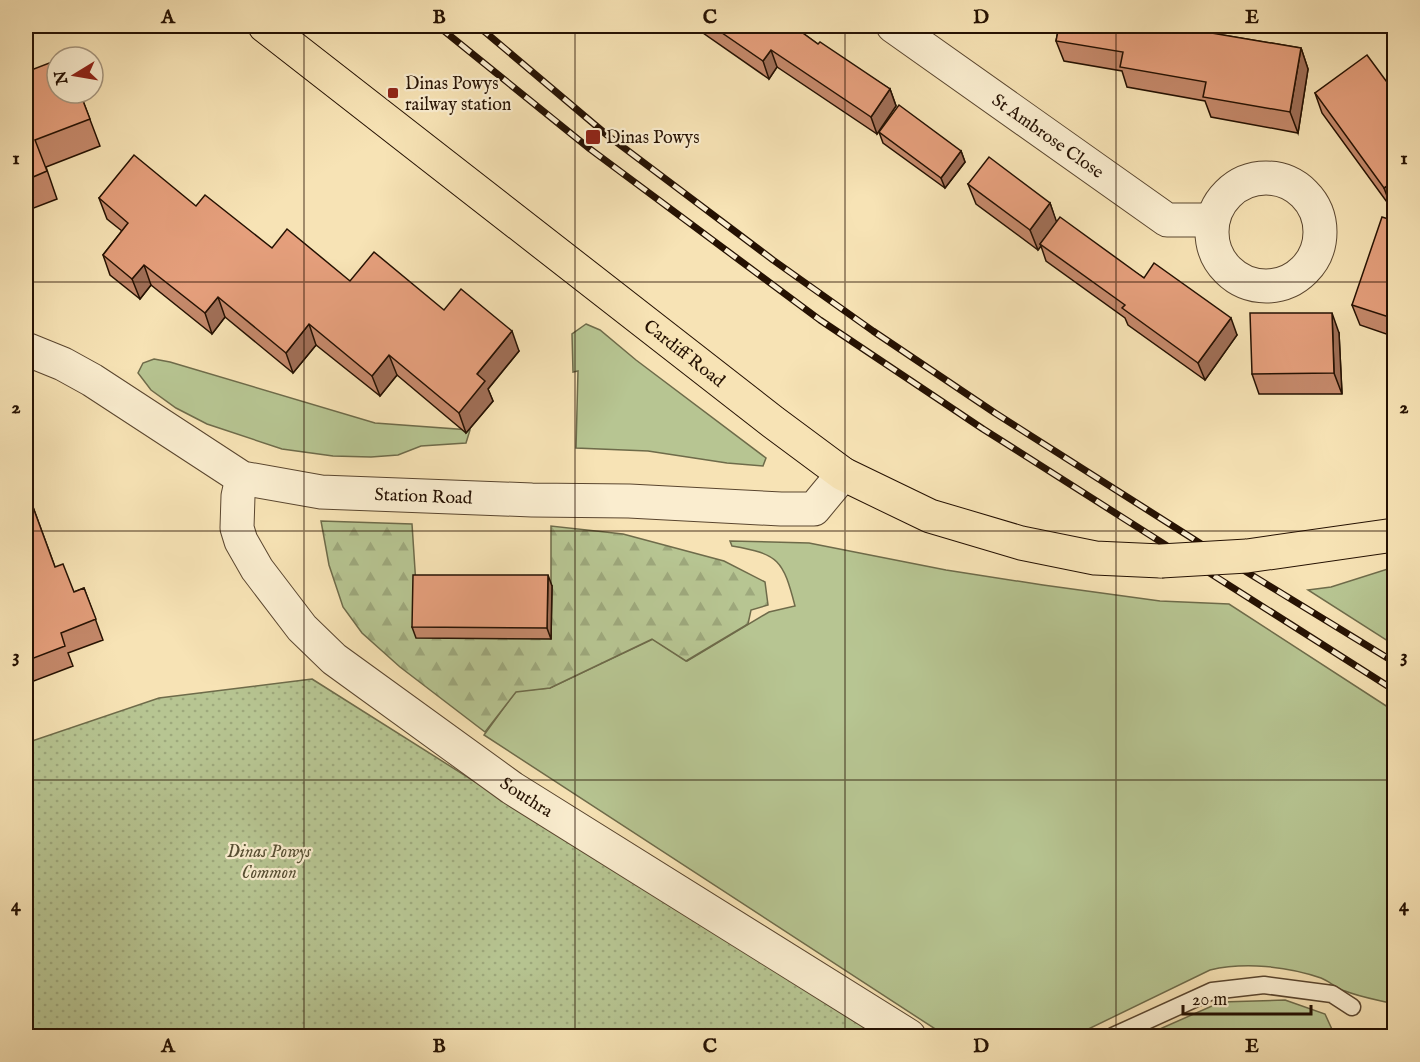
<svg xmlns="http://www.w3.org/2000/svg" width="1420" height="1062" font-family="'IM FELL English',serif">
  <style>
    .grass { fill: #b7c592; stroke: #6e6b4a; stroke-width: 1.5 }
    .forest { fill: url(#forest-firs); stroke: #6e6b4a; stroke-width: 1.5 }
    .park { fill: url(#park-dots); stroke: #6e6b4a; stroke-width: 1.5 }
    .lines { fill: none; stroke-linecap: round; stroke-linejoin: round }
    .lane-casing { stroke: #5a462f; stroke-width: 19 }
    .street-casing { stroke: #5a462f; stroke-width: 35 }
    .primary-casing { stroke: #251102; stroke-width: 35 }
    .lane { stroke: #faedcf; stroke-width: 16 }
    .street { stroke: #faedcf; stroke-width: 33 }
    .primary { stroke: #f7e3b5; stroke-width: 33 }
    .rail-casing { stroke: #251102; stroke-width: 7 }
    .rail { stroke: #faedcf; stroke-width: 4.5; stroke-dasharray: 14; stroke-linecap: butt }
    .primary-bridge-casing { stroke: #251102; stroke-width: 35; stroke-linecap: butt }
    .primary-bridge { stroke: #f7e3b5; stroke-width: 33 }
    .wall { fill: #c5896b; stroke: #251102; stroke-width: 1.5 }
    .shaded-wall { fill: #a06f57; stroke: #251102; stroke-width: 1.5 }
    .building { fill: #e59f7c; stroke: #251102; stroke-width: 1.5 }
    .grid { fill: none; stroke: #251102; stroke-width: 1.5; stroke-opacity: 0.55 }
    .poi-dot { fill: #8f2418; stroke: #faedcf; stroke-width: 2 }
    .labels { text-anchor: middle; stroke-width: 4.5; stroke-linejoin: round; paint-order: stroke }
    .poi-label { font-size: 18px; fill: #251102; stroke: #faedcf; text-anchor: start }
    .street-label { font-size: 18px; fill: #251102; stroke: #faedcf }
    .park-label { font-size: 18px; font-style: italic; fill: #585034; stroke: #faedcf }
    .neatline { fill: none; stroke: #251102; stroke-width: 2 }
    .grid-label { font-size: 20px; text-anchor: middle; font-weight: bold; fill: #251102 }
  </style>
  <defs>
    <pattern id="forest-firs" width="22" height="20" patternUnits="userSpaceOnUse" patternTransform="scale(1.5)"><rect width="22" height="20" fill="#b7c592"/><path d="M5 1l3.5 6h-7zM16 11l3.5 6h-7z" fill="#9da87c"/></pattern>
    <pattern id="park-dots" width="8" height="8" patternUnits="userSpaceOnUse" patternTransform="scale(1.5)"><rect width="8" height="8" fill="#b7c592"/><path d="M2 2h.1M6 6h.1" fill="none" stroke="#9da87c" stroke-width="1.8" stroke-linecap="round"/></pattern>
  </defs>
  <rect width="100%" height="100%" fill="#f7e3b5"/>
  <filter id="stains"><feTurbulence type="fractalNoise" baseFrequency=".00333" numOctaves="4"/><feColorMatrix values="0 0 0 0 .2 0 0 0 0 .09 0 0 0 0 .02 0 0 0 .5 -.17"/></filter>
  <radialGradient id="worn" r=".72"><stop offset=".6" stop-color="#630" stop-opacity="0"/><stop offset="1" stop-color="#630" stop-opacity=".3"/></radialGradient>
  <path class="grass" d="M586,324L600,330L636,360L766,458L763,466L727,463L648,451L576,448L578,371L573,372L572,334Z
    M154,359L170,362L375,423L470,430L466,443L421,446L398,455L371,457L333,456L282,449L207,424L176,408L151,390L138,373L143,363Z
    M730,541L809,543L946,570L1043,585L1160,601L1229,604L1394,711V1004C1378,1000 1360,997 1345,991C1336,988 1329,981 1321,978C1287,966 1244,962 1210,970L1074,1036H946L484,735L516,691L550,688L653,639L687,661L769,612L795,606C783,560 779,554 732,546Z
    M1394,567V645L1308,590L1331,587Z
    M1285,1000L1325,1014L1335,1036H1144L1221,1002Z"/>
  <path class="forest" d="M321,521L412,524L416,585L551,639V526L623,534L724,561L765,582L768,605L751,610L748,624L686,661L652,639L550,688L516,692L485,732L400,667L362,633L343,607L329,565Z"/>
  <path class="park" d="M312,679L878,1036H26V743L159,698Z"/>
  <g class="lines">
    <defs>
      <path id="lane" d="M1113,1036L1212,991L1264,985L1332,994L1352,1007"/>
      <g id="street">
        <path id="s1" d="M893,26L1167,220H1213"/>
        <circle cx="1266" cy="232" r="54"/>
        <path id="s2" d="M26,349L63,364L92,380L242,478L321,492L532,500L629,501L781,509H814L843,474"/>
        <path id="s3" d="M242,478L238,496L237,528L241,541L257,569L302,628L334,659L512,788L909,1036"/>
      </g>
      <g id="primary">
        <path id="s4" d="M265,26L773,422L843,474L930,516L1021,543L1095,558L1161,561"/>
      </g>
    </defs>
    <use href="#lane" class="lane-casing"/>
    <use href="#street" class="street-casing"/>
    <use href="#primary" class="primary-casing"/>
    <use href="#lane" class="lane"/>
    <use href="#street" class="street"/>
    <use href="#primary" class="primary"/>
    <defs>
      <path id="rail" d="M438,26L590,149L820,320L983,429L1394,690
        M478,26L607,135L773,260L873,331L995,413L1209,549L1394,662"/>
    </defs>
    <use href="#rail" class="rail-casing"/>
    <use href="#rail" class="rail"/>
    <defs>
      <path id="primary-bridge" d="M1161,561L1247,556L1394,535"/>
    </defs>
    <use href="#primary-bridge" class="primary-bridge-casing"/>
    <use href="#primary-bridge" class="primary-bridge"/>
  </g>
  <path class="wall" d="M693,26H793L818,44L890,89L896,106L877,134L777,67L769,79Z
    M1059,26H1202L1205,32L1301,48L1308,69L1298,133L1211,117L1205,101L1127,87L1122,71L1064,61L1056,41Z
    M26,72L80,93L100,146L46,167L57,199L26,211Z
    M1315,93H1395V207L1392,209L1322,113Z
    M879,132L961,151L965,162L945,188L883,143Z
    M968,184L1050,203L1056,222L1144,278L1237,335L1205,380L1128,325L1125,318L1046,261L1041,246L1038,250L976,204Z
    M99,198L196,206L272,248L350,281L444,310L519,351L488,389L493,401L466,433L397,375L380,396L316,345L293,373L225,317L212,334L151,285L140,299L110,275L103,255L122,231L107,219Z
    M1395,221V337L1360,325L1352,305Z
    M1339,333L1342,394H1259L1252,374Z
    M26,488L55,567L74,592L84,588L103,640L68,653L73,666L26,684Z
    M552,586L551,639L416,638L412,627Z"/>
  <path class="shaded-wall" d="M1200,26H1202L1208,42L1199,31Z
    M1301,48L1308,69L1298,133L1290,112Z
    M771,50L777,67L769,79L763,61Z
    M890,89L896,106L877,134L871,117Z
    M961,151L965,162L945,188L941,178Z
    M1395,181V207L1392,209L1384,188Z
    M1050,203L1057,223L1040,244L1041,246L1038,250L1030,230Z
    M144,265L151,285L140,299L132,279Z
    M218,297L225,317L212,334L205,313Z
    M1332,313L1339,333L1342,394L1334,373Z
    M1231,318L1237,335L1205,380L1198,363Z
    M309,324L316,345L293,373L286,353Z
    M512,331L519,351L488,389L493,401L466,433L459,413L477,374Z
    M389,355L397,375L380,396L372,376Z
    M548,575L552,586L551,639L547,628Z"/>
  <path class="building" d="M712,26H793L818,44L820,42L890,89L871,117L771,50L763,61Z
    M1059,26H1200L1199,31L1301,48L1290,112L1203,97L1206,82L1120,67L1123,52L1056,41Z
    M1367,55L1395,93V181L1384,188L1315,93Z
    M57,60V93H80L90,119L35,140L47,171L26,180V72Z
    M899,105L961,151L941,178L879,132Z
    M134,155L196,206L205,195L272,248L287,229L350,281L374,252L444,310L461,289L512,331L477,374L485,381L459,413L389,355L372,376L309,324L286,353L218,297L205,313L144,265L132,279L103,255L128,223L99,198Z
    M989,157L1050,203L1030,230L968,184Z
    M1060,217L1144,278L1154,263L1231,318L1198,363L1122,308L1125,305L1040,244Z
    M1382,217L1395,221V319L1352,305Z
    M1250,313H1332L1334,373L1252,374Z
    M26,488L55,567L63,564L74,592L84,588L96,619L61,633L65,646L26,661Z
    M413,575H548L547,628L412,627Z"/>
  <path class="grid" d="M304,26V1036M575,26V1036M845,26V1036M1116,26V1036M26,282H1394M26,531H1394M26,780H1394"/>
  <g class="poi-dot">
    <rect x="387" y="87" width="12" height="12" rx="3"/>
    <rect x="585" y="129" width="16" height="16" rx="3"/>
  </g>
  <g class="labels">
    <g class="poi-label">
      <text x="405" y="89">Dinas Powys<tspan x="405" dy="21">railway station</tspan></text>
      <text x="606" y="143">Dinas Powys</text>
    </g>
    <g class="street-label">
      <text dy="6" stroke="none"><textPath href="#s1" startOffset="190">St Ambrose Close</textPath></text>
      <text dy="6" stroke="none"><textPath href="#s4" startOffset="532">Cardiff Road</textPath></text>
      <text dy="6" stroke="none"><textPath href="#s2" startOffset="435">Station Road</textPath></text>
      <text dy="6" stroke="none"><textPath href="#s3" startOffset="452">Southra</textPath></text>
    </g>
    <g class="park-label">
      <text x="269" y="857">Dinas Powys<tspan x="269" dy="21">Common</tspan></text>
    </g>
  </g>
  <rect width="1420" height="1062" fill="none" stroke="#f7e3b5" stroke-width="66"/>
  <g transform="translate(75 75) rotate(259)"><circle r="28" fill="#faedcf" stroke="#a5957d" stroke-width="1.5"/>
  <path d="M0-4.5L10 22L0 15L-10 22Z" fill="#8f2418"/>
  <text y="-9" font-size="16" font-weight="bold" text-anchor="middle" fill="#251102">N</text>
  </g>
  <path d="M1183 1005v9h128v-9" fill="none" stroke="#251102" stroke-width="3"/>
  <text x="1192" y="1005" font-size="18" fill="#251102" stroke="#faedcf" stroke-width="4.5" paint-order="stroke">20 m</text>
  <rect x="33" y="33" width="1354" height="996" class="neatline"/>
  <g class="grid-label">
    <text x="168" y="23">A</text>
    <text x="439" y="23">B</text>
    <text x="710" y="23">C</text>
    <text x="981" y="23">D</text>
    <text x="1252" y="23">E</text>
    <text x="16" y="164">1</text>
    <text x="1404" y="164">1</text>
    <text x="16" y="413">2</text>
    <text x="1404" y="413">2</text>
    <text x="16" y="662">3</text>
    <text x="1404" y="662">3</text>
    <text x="16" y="911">4</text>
    <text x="1404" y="911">4</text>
    <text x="168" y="1052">A</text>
    <text x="439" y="1052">B</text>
    <text x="710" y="1052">C</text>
    <text x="981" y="1052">D</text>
    <text x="1252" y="1052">E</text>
  </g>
  <rect width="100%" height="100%" filter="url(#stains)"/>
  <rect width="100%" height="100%" fill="url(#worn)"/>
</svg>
